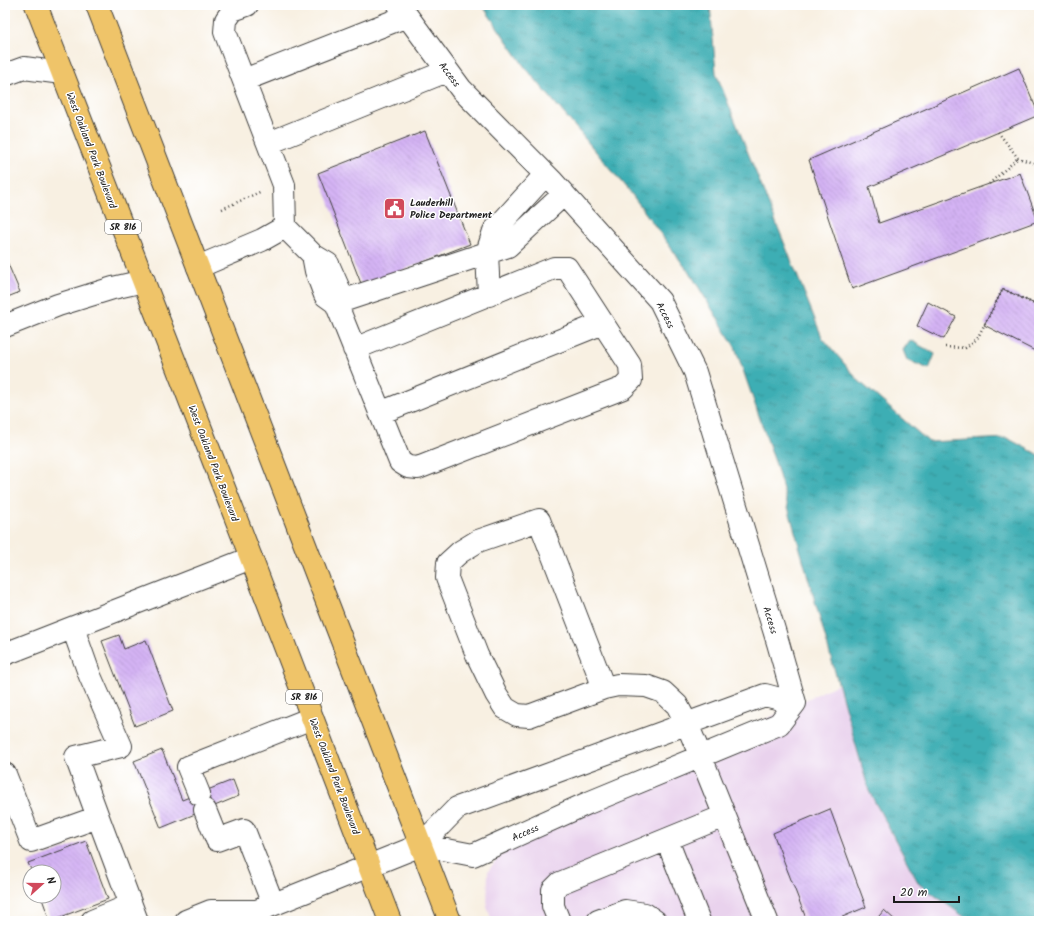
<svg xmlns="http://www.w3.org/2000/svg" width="1044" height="926" font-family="Kalam,sans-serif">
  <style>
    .built { fill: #e9d2ed }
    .water { fill: url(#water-ripples); stroke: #2c6568 }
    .building { fill: url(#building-back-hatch) }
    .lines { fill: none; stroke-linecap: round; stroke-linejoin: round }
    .minor-casing { stroke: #3d3c3a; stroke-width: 24 }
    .major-casing { stroke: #3d3c3a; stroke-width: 24 }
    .path { stroke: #3d3c3a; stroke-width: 2.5; stroke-dasharray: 1 3; stroke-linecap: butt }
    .minor { stroke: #fff; stroke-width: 22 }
    .major { stroke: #efc469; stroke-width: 22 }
    .labels { text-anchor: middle; stroke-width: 3; stroke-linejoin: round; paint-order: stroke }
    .shield { fill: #fff; stroke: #606060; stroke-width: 1 }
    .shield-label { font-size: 9px; font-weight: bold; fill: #1c1c1c }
    .street-label { font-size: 10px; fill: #1c1c1c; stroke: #fff }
    .poi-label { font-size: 10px; font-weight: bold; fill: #1c1c1c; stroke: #fff; text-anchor: start }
  </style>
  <defs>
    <pattern id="water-ripples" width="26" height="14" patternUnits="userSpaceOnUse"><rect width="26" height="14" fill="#3caeb4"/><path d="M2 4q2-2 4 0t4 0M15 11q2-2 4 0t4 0" fill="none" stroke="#328d92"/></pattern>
    <pattern id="building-back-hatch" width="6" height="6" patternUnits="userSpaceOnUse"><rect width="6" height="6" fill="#d4b3f4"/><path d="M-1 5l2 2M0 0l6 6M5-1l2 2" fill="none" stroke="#b599d1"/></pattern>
  </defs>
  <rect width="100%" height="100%" fill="#fff"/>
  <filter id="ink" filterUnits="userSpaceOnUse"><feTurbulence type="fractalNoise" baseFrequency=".025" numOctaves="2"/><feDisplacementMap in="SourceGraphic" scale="8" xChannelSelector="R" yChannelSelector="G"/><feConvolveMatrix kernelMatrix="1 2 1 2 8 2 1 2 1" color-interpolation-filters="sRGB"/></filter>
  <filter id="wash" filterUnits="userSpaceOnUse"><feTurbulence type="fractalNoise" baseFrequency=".012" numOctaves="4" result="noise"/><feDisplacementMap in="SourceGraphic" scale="16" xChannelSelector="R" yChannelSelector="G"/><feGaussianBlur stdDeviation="0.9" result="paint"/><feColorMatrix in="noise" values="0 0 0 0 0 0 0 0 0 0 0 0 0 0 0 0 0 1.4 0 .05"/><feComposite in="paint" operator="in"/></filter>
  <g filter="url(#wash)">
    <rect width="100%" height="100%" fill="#f8f0e2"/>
    <path class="built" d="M838,684L869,791L919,884L970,921H492L487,907L488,871L508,845Z"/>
    <path class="water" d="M482,5H710L716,73L822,337L858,380L929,442L1007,438L1039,455V921H970L919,884L869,791L776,465L735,347L693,278L633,196L524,66Z
      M910,340L935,354L929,369L907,360L903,350Z"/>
    <g id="blocks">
      <path class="building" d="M1019,68L1039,115L869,187L879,223L1020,173L1038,221L852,289L809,160Z
        M425,131L470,244L362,286L318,173Z
        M5,257L20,292L5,298Z
        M1003,289L1039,306V353L984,325Z
        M928,302L956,317L944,339L917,326Z
        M119,635L124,649L146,640L173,711L135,726L102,641Z
        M162,750L182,800L233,780L239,796L161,828L134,761Z
        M830,809L866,907L833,921H807L773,833Z
        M86,841L108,899L50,921L41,896H54V872H32L28,863Z
        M884,910L896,921H875Z"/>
    </g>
  </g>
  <g filter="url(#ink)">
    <use href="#blocks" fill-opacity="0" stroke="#3d3c3a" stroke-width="1"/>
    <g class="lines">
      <defs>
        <path id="minor" d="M399,5L461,89L553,182L660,301L695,372L778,643L795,703
          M5,75L24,68L62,73
          M244,80L407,16
          M269,143L447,71
          M285,227L313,255L328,264L339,289L336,303L325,295L316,271L313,255
          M198,267L262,240L285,227L284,185L225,32L226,20L233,10L247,5
          M489,295L487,253L494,231L545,175
          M5,326L58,305L113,288L144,281
          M354,349L554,268H567L630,365L631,380L623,388L418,468L408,467L400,462L336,303L508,246L564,194
          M380,413L603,323
          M73,628L90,676L121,746L76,757L98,817
          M5,654L251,558
          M604,688L539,520L478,541L460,552L448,563L447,578L477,655L496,694L505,708L517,715L529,716L604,688L618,685L646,686L663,692L677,705L687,724L701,757L767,921
          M5,774L31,841L98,817L137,921
          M199,794L188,767L312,718
          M205,810L217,840L244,830L273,904
          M667,840L699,921
          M421,845L473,855L588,803L779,724L795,703
          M92,921L131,905
          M186,921L211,911H257L421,845L457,808L765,695L795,703
          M559,921L553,906V890L560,883L724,816
          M598,921L625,911L645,914L655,921"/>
        <path id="major" d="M36,5L240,529L390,921
          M97,5L450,921"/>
      </defs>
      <use href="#minor" class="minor-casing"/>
      <use href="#major" class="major-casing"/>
      <path class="path" d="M998,132L1018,158L1039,165
        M989,184L1018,158
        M222,209L262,191
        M945,347L965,348L977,339L1003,289L1034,304L1039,300"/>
      <use href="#minor" class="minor"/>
      <use href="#major" class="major"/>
    </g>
  </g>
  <defs>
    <symbol id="civic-square" viewBox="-11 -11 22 22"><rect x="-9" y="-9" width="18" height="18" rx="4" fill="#d1495b" stroke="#fff"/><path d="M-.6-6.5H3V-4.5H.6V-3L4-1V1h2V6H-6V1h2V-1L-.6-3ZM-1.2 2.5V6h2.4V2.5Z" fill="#fff"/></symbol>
  </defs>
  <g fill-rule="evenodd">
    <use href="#civic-square" x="382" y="196" width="25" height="25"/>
  </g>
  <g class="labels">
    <g class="shield">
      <rect x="105" y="220" width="36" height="14" rx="3"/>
      <rect x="286" y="690" width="36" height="14" rx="3"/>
    </g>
    <g class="shield-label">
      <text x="123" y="230">SR 816</text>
      <text x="304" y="700">SR 816</text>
    </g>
    <g class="street-label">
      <text transform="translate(450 74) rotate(53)" y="4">Access</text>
      <text transform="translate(92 150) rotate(69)" y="4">West Oakland Park Boulevard</text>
      <text transform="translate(666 315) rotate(63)" y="4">Access</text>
      <text transform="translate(214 463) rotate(69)" y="4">West Oakland Park Boulevard</text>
      <text transform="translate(771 620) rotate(73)" y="4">Access</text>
      <text transform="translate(335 776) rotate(69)" y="4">West Oakland Park Boulevard</text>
      <text transform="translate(525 832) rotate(-24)" y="4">Access</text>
    </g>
    <g class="poi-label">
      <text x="410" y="206">Lauderhill<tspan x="410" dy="12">Police Department</tspan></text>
    </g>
  </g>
  <rect width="1044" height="926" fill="none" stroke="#fff" stroke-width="20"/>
  <g transform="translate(42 884) rotate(69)"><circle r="19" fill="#ffffff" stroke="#a4a4a4"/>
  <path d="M0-3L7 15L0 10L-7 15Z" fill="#d1495b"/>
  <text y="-6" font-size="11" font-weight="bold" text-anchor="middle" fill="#1c1c1c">N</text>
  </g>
  <path d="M894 896v6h65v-6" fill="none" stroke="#1c1c1c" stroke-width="2"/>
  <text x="900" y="896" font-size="12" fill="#1c1c1c" stroke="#ffffff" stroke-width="3" paint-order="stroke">20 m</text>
</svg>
